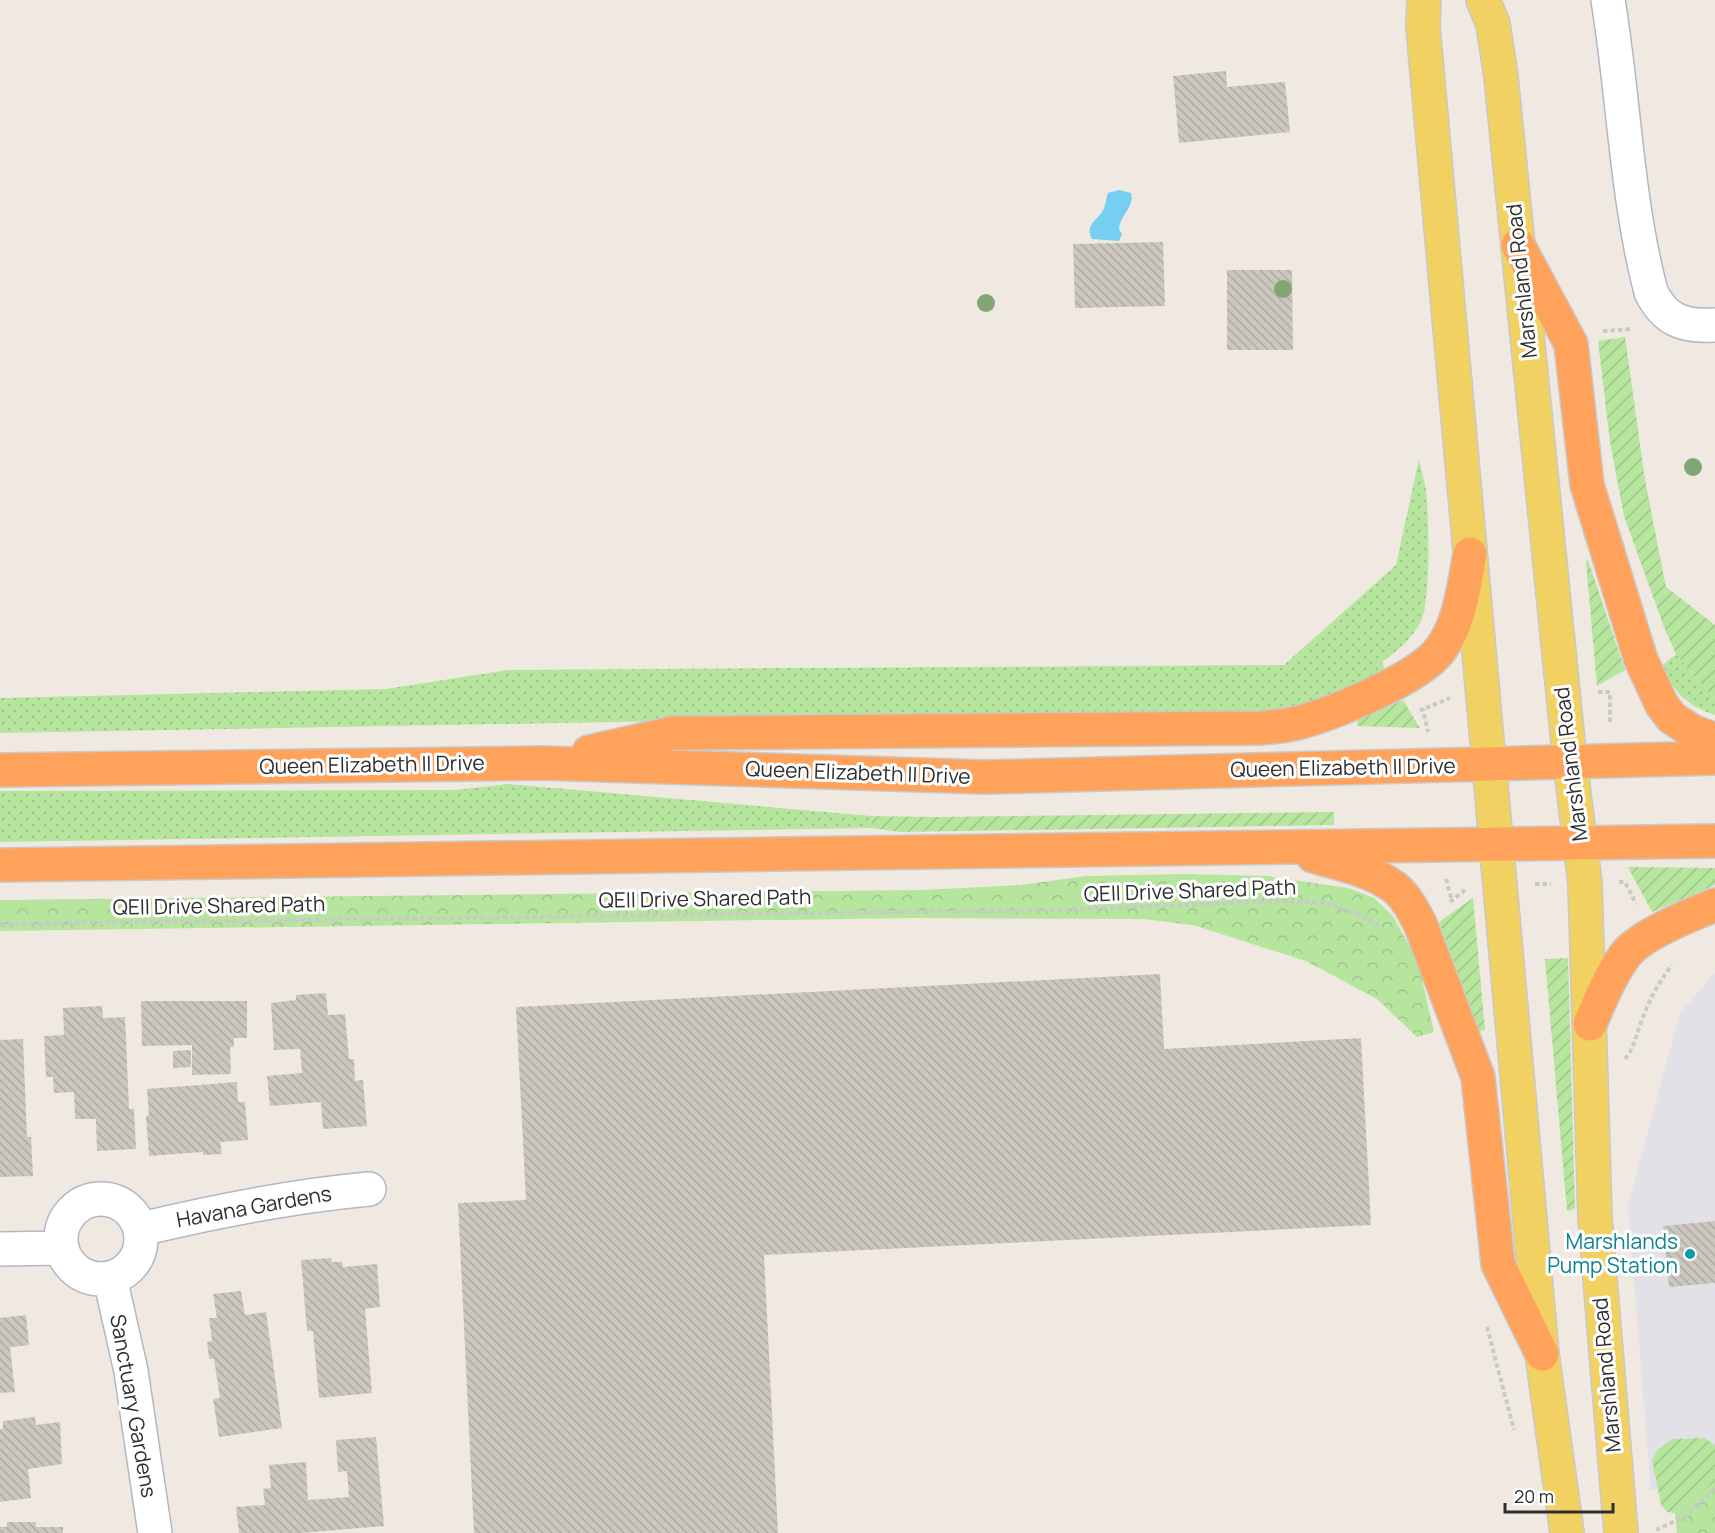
<svg xmlns="http://www.w3.org/2000/svg" width="1715" height="1533" font-family="Manrope,sans-serif">
  <style>
    .industrial { fill: #e3e1e8 }
    .grass { fill: url(#grass-dots) }
    .forest { fill: url(#forest-crowns) }
    .garden { fill: url(#garden-furrows) }
    .water { fill: #75cff0 }
    .building { fill: url(#building-back-hatch) }
    .lines { fill: none; stroke-linecap: round; stroke-linejoin: round }
    .minor-casing { stroke: #b4b7c1; stroke-width: 36 }
    .major-casing { stroke: #c9c9c9; stroke-width: 36 }
    .highway-casing { stroke: #c9c9c9; stroke-width: 36 }
    .path { stroke: #c9c9c9; stroke-width: 4; stroke-dasharray: 4.5 3; stroke-linecap: butt }
    .minor { stroke: #fff; stroke-width: 33 }
    .major { stroke: #f2d163; stroke-width: 33 }
    .highway { stroke: #ffa35c; stroke-width: 33 }
    .tree { fill: #84a574 }
    .culture-dot { fill: #0f9aa8; stroke: #fff; stroke-width: 2 }
    .labels { text-anchor: middle; stroke-width: 6; stroke-linejoin: round; paint-order: stroke }
    .street-label { font-size: 21px; fill: #2e2e2e; stroke: #fff }
    .culture-label { font-size: 21px; fill: #0d838f; stroke: #fff; text-anchor: end }
  </style>
  <defs>
    <pattern id="grass-dots" width="8" height="8" patternUnits="userSpaceOnUse" patternTransform="scale(1.5)"><rect width="8" height="8" fill="#b6e59e"/><path d="M2 2h.1M6 6h.1" fill="none" stroke="#9dc588" stroke-width="1.8" stroke-linecap="round"/></pattern>
    <pattern id="forest-crowns" width="20" height="18" patternUnits="userSpaceOnUse" patternTransform="scale(1.5)"><rect width="20" height="18" fill="#b6e59e"/><path d="M2 6a3 3 0 1 1 6 0M12 15a3 3 0 1 1 6 0" fill="none" stroke="#9dc588"/></pattern>
    <pattern id="garden-furrows" width="10" height="10" patternUnits="userSpaceOnUse" patternTransform="scale(1.5)"><rect width="10" height="10" fill="#b6e59e"/><path d="M-1 1l2-2M0 10L10 0M9 11l2-2" fill="none" stroke="#9dc588"/></pattern>
    <pattern id="building-back-hatch" width="6" height="6" patternUnits="userSpaceOnUse" patternTransform="scale(1.5)"><rect width="6" height="6" fill="#cbc7bf"/><path d="M-1 5l2 2M0 0l6 6M5-1l2 2" fill="none" stroke="#afaba4"/></pattern>
  </defs>
  <rect width="100%" height="100%" fill="#efe9e1"/>
  <path class="industrial" d="M1715,973V1466L1651,1491L1628,1206L1680,1013Z"/>
  <path class="grass" d="M1419,459C1421,470 1425,481 1426,491C1429,518 1431,599 1421,621C1412,639 1397,651 1382,662L1385,670L1341,694L1282,710L0,733V698L386,689L508,670L1284,665L1396,565Z
    M1676,654L1697,680L1715,698V715C1686,705 1675,693 1662,666Z
    M508,784L871,816L872,828L0,842V791L456,790Z"/>
  <path class="forest" d="M1185,874L1267,876L1348,888L1374,898L1393,916L1418,962L1434,1032L1417,1037L1377,999L1306,961L1193,925L1143,919L913,918L0,931V900L922,890L1021,885L1086,876Z
    M1715,1475V1533H1677L1675,1513L1706,1481Z"/>
  <path class="garden" d="M1625,337L1645,480L1666,587L1715,625V698L1697,680L1676,654L1664,627L1624,516L1610,442L1598,341Z
    M1588,560L1625,670L1597,686L1586,562Z
    M1403,700L1420,728L1358,726L1357,721Z
    M1334,812V825L901,832L872,828L871,816L934,817Z
    M1628,867L1715,868V885L1652,912Z
    M1473,898L1485,1030L1479,1031L1439,922Z
    M1568,958L1575,1209L1567,1211L1545,959Z
    M1704,1438L1715,1445V1481L1675,1513L1667,1512L1661,1505L1652,1460L1657,1450L1672,1439Z"/>
  <path class="water" d="M1119,190L1131,193C1135,207 1120,215 1119,229L1122,234L1119,241L1092,239C1084,223 1099,221 1104,208C1106,203 1106,198 1108,193Z"/>
  <path class="building" d="M1226,71L1227,87L1285,82L1290,132L1179,143L1173,76Z
    M1163,242L1165,306L1075,308L1073,244Z
    M1227,270H1292L1293,350H1227Z
    M1160,974L1164,1049L1361,1038L1371,1225L764,1255L778,1533H474L458,1203L526,1200L516,1007Z
    M326,993L328,1015L345,1014L349,1059H354L355,1081L363,1080L367,1126L323,1129L321,1102L270,1106L267,1076L302,1073L300,1049L274,1050L271,1003L296,1000V995Z
    M141,1001H247V1038H234V1047H230L231,1074L192,1075V1045L142,1046Z
    M102,1006L103,1018L125,1017L129,1109H134L136,1149L97,1151L96,1119H75L74,1092L54,1093L53,1077H46L44,1036L64,1035L63,1008Z
    M23,1039L27,1137H31L33,1176L0,1177V1040Z
    M191,1050V1067L173,1068V1051Z
    M237,1082L238,1102H245L248,1140L220,1142L222,1154L203,1155V1152L149,1156L146,1116L149,1115L147,1089Z
    M1715,1221V1283L1669,1287L1663,1226Z
    M331,1258L332,1262H342L343,1267L377,1264L380,1307L365,1309L372,1393L319,1398L313,1331H307L301,1260Z
    M241,1291L245,1315L266,1312L282,1428L219,1437L213,1399L220,1398L214,1359H209L207,1342L212,1341L209,1318H217L213,1294Z
    M26,1315L29,1345L10,1347L15,1392L0,1393V1318Z
    M35,1417L36,1425L60,1422L62,1464L28,1469L31,1498L0,1502V1429H3V1421Z
    M376,1437L384,1526L301,1533H239L236,1507L265,1505L263,1489L271,1488L269,1465L306,1462L308,1500L349,1497L347,1471L338,1472L336,1440Z
    M7,1522H36V1527H63V1533H0V1527H7Z"/>
  <g class="lines">
    <defs>
      <path id="minor" d="M1608,0C1624,97 1626,196 1651,292C1665,321 1685,327 1715,325
        M61 1239a40 40 0 1 1 80 0a40 40 0 1 1-80 0Z
        M141,1229C216,1211 292,1196 369,1189
        M0,1249L62,1248
        M110,1278L131,1371L155,1533"/>
      <path id="major" d="M1424,0L1423,27L1542,1354L1567,1533
        M1483,0L1493,24L1501,77L1570,762L1585,883L1595,1218L1621,1533"/>
      <path id="highway" d="M1518,245L1571,344L1587,485L1641,660L1662,705L1672,718L1692,731L1715,740
        M589,752L673,733L1260,728C1273,727 1285,726 1297,723C1332,714 1418,679 1440,650C1460,624 1464,586 1470,554
        M0,770L543,763L985,777L1715,758
        M1313,856C1340,864 1371,870 1394,887C1406,896 1414,912 1421,926L1478,1077L1498,1264L1542,1354
        M0,865L1715,841
        M1590,1024C1600,1000 1611,974 1626,954C1641,935 1692,914 1715,905"/>
    </defs>
    <use href="#minor" class="minor-casing"/>
    <use href="#major" class="major-casing"/>
    <use href="#highway" class="highway-casing"/>
    <path class="path" d="M1603,331L1632,329
      M1598,692H1610V725
      M1426,708L1450,698
      M1420,709L1423,710L1428,732
      M1446,879L1452,901
      M1619,882H1625L1636,904
      M1535,884H1551
      M1450,902L1465,890
      M0,924L1056,910L1283,901L1325,903L1362,916L1380,927
      M1625,1059C1635,1047 1636,1034 1642,1020C1649,1000 1659,982 1672,965
      M1487,1327L1514,1430
      M1656,1530L1686,1516L1715,1488"/>
    <use href="#minor" class="minor"/>
    <use href="#major" class="major"/>
    <use href="#highway" class="highway"/>
  </g>
  <g class="tree">
    <circle cx="1283" cy="289" r="9"/>
    <circle cx="986" cy="303" r="9"/>
    <circle cx="1693" cy="467" r="9"/>
  </g>
  <circle class="culture-dot" cx="1690" cy="1254" r="6"/>
  <g class="labels">
    <g class="street-label">
      <text transform="translate(1522 281) rotate(-96)" y="7">Marshland Road</text>
      <text transform="translate(1571 764) rotate(-97)" y="7">Marshland Road</text>
      <text transform="translate(372 765) rotate(-1)" y="7">Queen Elizabeth II Drive</text>
      <text transform="translate(1343 768) rotate(-1)" y="7">Queen Elizabeth II Drive</text>
      <text transform="translate(858 773) rotate(2)" y="7">Queen Elizabeth II Drive</text>
      <text transform="translate(1190 891) rotate(-2)" y="7">QEII Drive Shared Path</text>
      <text transform="translate(705 899) rotate(-1)" y="7">QEII Drive Shared Path</text>
      <text transform="translate(219 906) rotate(-1)" y="7">QEII Drive Shared Path</text>
      <text transform="translate(254 1207) rotate(-10)" y="7">Havana Gardens</text>
      <text transform="translate(1607 1375) rotate(-95)" y="7">Marshland Road</text>
      <text transform="translate(133 1406) rotate(80)" y="7">Sanctuary Gardens</text>
    </g>
    <g class="culture-label">
      <text x="1678" y="1249">Marshlands<tspan x="1678" dy="24">Pump Station</tspan></text>
    </g>
  </g>
  <path d="M1505 1503v9h108v-9" fill="none" stroke="#2e2e2e" stroke-width="3"/>
  <text x="1514" y="1503" font-size="18" fill="#2e2e2e" stroke="#ffffff" stroke-width="4.5" paint-order="stroke">20 m</text>
</svg>
